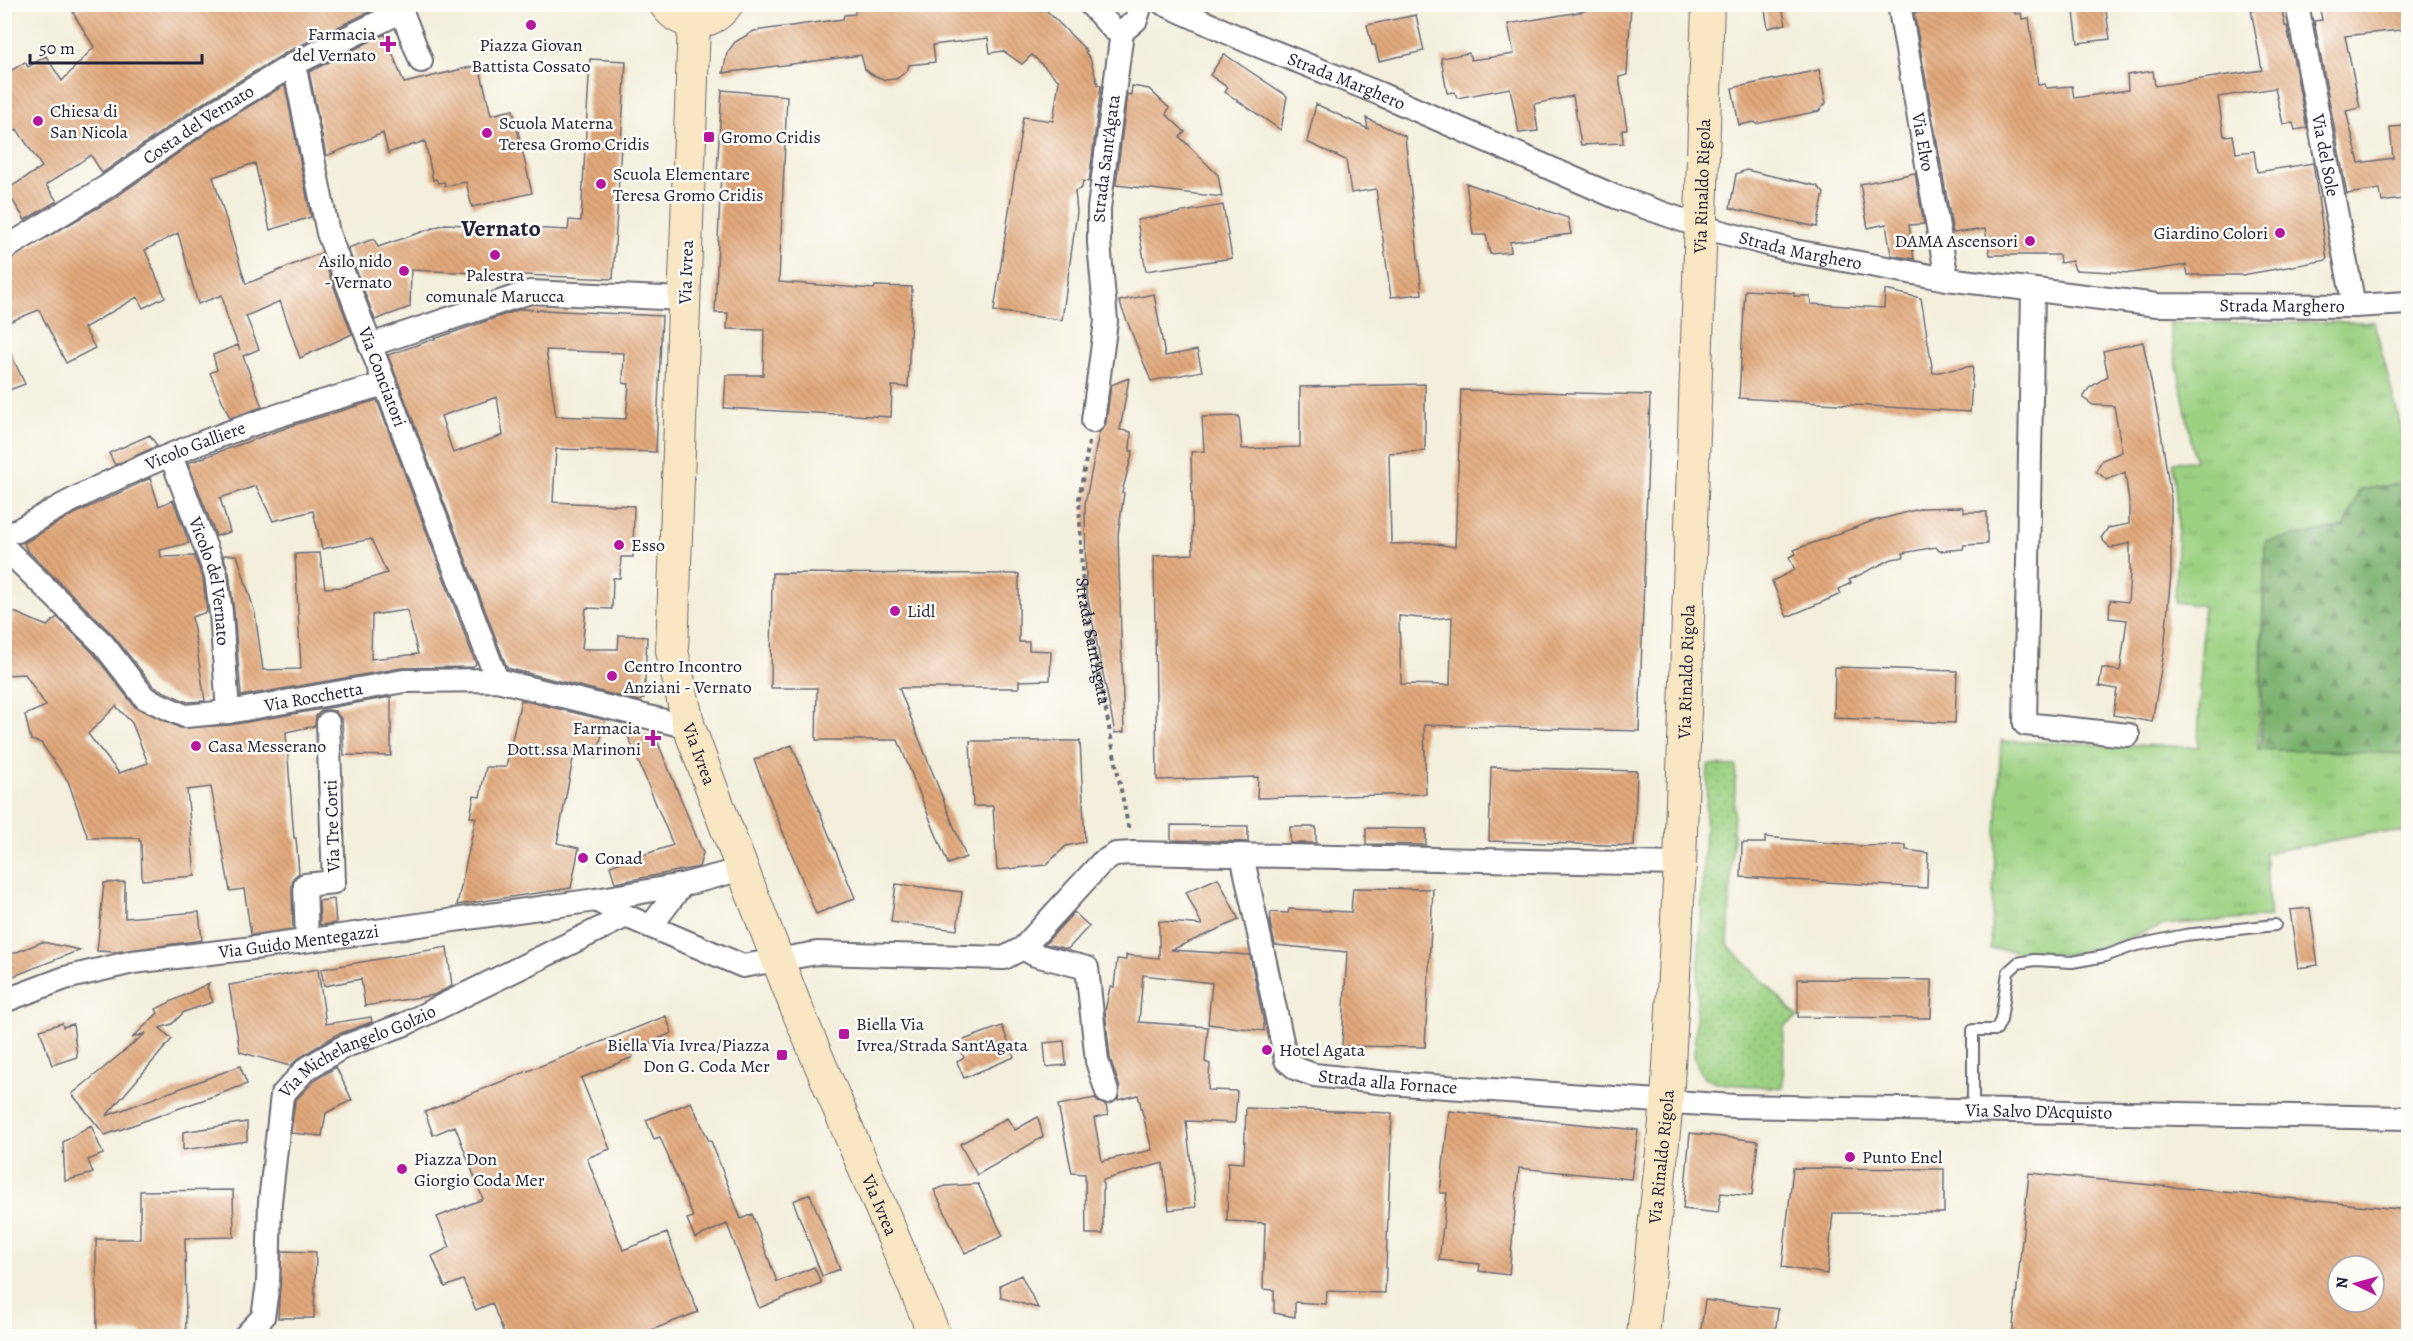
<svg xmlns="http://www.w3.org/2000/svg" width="2413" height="1341" font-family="Alegreya,serif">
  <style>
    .grass { fill: url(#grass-tufts); stroke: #5f7a5e; stroke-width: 1.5 }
    .forest { fill: url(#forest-firs); stroke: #506a56; stroke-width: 1.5 }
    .park { fill: url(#park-dots); stroke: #5f7a5e; stroke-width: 1.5 }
    .building { fill: url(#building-back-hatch); fill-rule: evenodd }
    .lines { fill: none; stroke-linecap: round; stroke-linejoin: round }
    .lane-casing { stroke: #6b6a73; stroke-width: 14 }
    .street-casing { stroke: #6b6a73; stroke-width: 26 }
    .secondary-casing { stroke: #6b6a73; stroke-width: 34 }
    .path { stroke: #6b6a73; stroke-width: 4; stroke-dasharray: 4.5 4.5; stroke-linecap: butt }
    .lane { stroke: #fff; stroke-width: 10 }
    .street { stroke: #fff; stroke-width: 22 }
    .secondary { stroke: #f9e7c3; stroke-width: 32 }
    .poi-dot { fill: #b5179e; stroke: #fdfcf7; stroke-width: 2 }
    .labels { text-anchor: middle; stroke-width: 5; stroke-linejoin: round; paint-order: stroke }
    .poi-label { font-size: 18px; fill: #22223b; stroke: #fdfcf7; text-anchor: start }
    .street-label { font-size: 18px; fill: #22223b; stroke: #fdfcf7 }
    .district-label { font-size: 24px; font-weight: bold; fill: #22223b; stroke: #fdfcf7 }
  </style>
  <defs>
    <pattern id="grass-tufts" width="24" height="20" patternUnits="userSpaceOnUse" patternTransform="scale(1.5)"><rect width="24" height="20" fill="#9cd182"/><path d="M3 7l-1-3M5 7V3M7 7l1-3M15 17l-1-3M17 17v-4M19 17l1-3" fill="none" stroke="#86b371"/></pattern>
    <pattern id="forest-firs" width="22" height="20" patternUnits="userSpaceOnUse" patternTransform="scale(1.5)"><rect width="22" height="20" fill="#7db370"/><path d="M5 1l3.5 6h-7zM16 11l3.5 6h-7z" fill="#66915d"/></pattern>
    <pattern id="park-dots" width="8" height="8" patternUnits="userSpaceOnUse" patternTransform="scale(1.5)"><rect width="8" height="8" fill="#9cd182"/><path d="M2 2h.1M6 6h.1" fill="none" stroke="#86b371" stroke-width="1.8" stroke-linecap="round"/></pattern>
    <pattern id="building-back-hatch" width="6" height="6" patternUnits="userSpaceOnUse" patternTransform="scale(1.5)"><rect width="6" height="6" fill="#e1a87a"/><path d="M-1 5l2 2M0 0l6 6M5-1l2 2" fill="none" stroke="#c1906a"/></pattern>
  </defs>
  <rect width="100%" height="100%" fill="#fdfcf7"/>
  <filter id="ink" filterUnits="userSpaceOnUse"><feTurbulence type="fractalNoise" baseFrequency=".0167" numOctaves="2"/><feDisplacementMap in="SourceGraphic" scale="12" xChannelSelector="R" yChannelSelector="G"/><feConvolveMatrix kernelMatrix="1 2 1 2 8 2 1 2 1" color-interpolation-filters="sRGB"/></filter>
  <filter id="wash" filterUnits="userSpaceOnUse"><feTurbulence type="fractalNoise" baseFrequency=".008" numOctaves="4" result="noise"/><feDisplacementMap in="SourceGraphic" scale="24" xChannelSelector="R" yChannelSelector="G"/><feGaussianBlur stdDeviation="1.35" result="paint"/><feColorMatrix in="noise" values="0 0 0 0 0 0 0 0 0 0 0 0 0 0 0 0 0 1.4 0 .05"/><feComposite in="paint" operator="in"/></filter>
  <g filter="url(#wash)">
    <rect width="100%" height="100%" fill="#f3efdc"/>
    <path class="grass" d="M2374,322L2408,454V482L2359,490L2345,527L2265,542L2258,749L2408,754V832L2373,833L2265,853L2270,917L2164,925L2111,944L2068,955L1990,949L2001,741L2198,747L2203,606L2175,602L2178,520L2173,462L2195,461L2169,323Z"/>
    <path class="forest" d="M2408,482V754L2258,749L2261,742L2265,542L2345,527L2359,490Z"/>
    <path class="park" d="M1708,765L1736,766L1728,945L1798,1017L1784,1026L1783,1088L1724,1084L1704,1078L1694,1059Z"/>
    <g id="blocks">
      <path class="building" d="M85,4H374L375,9L287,52L203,103L102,173L91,155L46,185L57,201L25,220L6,190L42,167L17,129L4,139V75L25,62L28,67L46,56L62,81L94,47L73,13Z
        M859,4H907V7L919,6V8L954,4H1034L1041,11L1044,8L1087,51L1085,52L1090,58L1098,85L1101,86L1089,182L1083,181L1082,188L1075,191L1077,212L1062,320L994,311L1023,117L1053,121L1059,81L1032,55L1022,64L1003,51L990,53L988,38L933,45L935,62L909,65L907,71L896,79L885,80L871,74L865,69L861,55L723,73L727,53L735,42L754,31L843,19L844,15L855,14V9L859,8Z
        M1585,4H1631L1627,75L1619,77L1627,129L1622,130L1623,143L1581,145L1573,96L1534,104L1538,131L1519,133L1510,88L1457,98L1455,92L1447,93L1441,58L1469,53L1471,60L1514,54L1508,24L1585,11Z
        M1764,4H1781L1786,24L1768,28Z
        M1982,4H2009L2010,11L2014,10L2015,14L2021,13L2022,19L2029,18L2038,85L2045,84L2046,88L2072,86L2074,98L2128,90L2127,75L2153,71L2155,86L2262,70L2250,4H2281L2285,26H2287L2307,128L2295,130L2293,123L2283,124L2275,88L2218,97L2224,136L2233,135L2236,153L2254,151L2257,172L2313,163L2327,260L2242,275H2188L2186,265L2132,273L2075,270L2072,261L2060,263L2059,255H1990L1985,229L1953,233L1914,13Z
        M2073,4H2105L2110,39L2078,43Z
        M2319,5H2409V29L2345,36L2360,108L2346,111L2359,163L2393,158L2390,127L2409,126V198L2382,202L2380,189L2347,194L2314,21L2322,20Z
        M1416,15L1424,51L1379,61L1375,45H1372L1367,25Z
        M385,34L404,83L479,65L491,115L513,110L532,193L472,207L466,182L445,186L444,182L438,183L436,179L433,180L425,141L388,153L383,133L326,156L309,72Z
        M1224,54L1287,96L1281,130L1225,92L1228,88L1210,75Z
        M590,59L626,61L613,279L411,270L410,307L375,320L348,248L374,239L378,247L445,224L568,230L569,220L581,221Z
        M1819,70L1826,103L1819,111L1756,124L1755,122L1739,125L1732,88Z
        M285,85L311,217L270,230L255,163L213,177L246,284L321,253L352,334L300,358L280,301L246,316L259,349L243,356L262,407L230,418L210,373L217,370L213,355L238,345L240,350L227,317L222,295L198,304L178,233L145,250L165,297L143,308L137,297L84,328L95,348L66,363L39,310L4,324V262L113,199L218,125Z
        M1132,86L1149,89L1169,108L1166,114L1185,132L1180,137L1218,175L1222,197L1116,185L1127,94L1131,95Z
        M722,90L787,96L779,282L874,289L875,286L912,287L908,387L892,386L891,417L724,408L726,375H763L764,330L727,329L728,313H715L721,172H717Z
        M1316,104L1368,129L1366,118L1405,136L1422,294L1391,297L1376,189L1351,193L1346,160L1307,142Z
        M1746,170L1817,186L1824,193L1817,227L1730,208L1736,174Z
        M1915,173L1924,224L1909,225L1914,259L1891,255L1886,224L1868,228L1860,184Z
        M1466,183L1568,218L1571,234L1510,242L1511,252L1490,254L1486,235H1473Z
        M1223,205L1232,258L1146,271L1137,220Z
        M1745,290L1794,293V296H1810L1811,304L1884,308L1885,290L1921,298L1933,373L1973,366L1970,412L1739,398Z
        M1154,294L1165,356L1197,350L1202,371L1151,381L1119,301Z
        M521,309L662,316L656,452L556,449L553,502L634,506L633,557H621L620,578H613L612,609L586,608L582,649H618L619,635L647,637L644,698L639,701L507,668L388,355ZM546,350L624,353L623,383L629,384L626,419L556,416ZM497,397L503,435L453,453L441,416Z
        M4,340L25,384L4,392Z
        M2143,342L2160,426L2171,499V573L2164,651L2152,722L2113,715L2117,689L2099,686L2102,668L2120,671L2127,620L2109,618L2110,600L2128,602L2130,575V543L2110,548L2101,538L2108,528L2129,524V502L2125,472L2107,480L2096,471L2102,460L2122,452L2114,406L2093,405L2083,398L2089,388L2108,376L2103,351Z
        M1129,378L1120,430L1131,432L1130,451H1133L1122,492L1124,493L1118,535L1124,732L1115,733L1086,590L1085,504L1099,433L1106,423L1111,385Z
        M1425,384V451L1389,453L1391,544L1430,543L1455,547L1461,390L1650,395L1639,731L1424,725L1426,794L1257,798L1258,777L1157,780L1154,556L1193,554L1191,452L1204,451L1202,417L1239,416L1242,449L1300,447V387ZM1399,616L1432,619L1452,617L1450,685L1401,684Z
        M377,400L476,664L472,667L402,668L241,696L234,611L229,573L223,555H237L255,613L263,670L301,669L295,554L320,553L325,588L344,587L387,573L371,539L322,549L313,511L273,521L256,486L220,498L230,532L216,536L188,463L294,425ZM407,610L418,654L371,659L372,615Z
        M150,435L157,446L115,465L109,453Z
        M150,478L159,506L173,500L189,543L160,550L161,557L194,556L203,578L207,612L192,617L205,701L187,702L154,687L112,634L27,550L24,543L66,518Z
        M1962,507L1964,512H1987V544L1964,545L1963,549L1939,551L1936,547L1903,553L1904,557L1892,559L1849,580L1851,583L1839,589L1841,594L1787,617L1772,581L1795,570L1789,557L1796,554L1794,550L1870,522L1923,508Z
        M772,573L1019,574V642H1029V650L1051,651L1050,680L1019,681V688H899L966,857L948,864L898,740H816L817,688H771Z
        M14,612L47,626L57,617L93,653L135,707L180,728L230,725L391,697V756L344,755L342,720L335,711L328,710L321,711L316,716L315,726L286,732L294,838H296L299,873L293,878L292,885L293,929L251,935L244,889L230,891L211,787L187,790L195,876L142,880L141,841H139V838H88L68,781L41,743L31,740L25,715L46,706L25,674L4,675V648ZM116,706L132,723L148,763L119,773L88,734Z
        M1835,667L1957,671L1955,723L1834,718Z
        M521,700L605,720L597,758L574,754L557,843L579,848L571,888L457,905L476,817H470L474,796L480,797L486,767H506Z
        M625,729L656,738L703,853L699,867L615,883L610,866L673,845Z
        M970,741H1080L1085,842L1066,846L1046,865L997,870L993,806H973Z
        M792,745L855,898L816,914L754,760Z
        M1491,767L1637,771L1634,846L1489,841Z
        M1171,825L1248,826V842L1171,840Z
        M1290,827H1316V843H1290Z
        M1366,828L1426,829V845L1366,844Z
        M1765,837L1862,846L1906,845V850L1928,853L1927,888L1741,877L1742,843H1765Z
        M1218,878L1239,920L1171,950L1250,955L1264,1023V1031L1208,1024L1212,983L1143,975L1139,1022L1208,1027L1205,1062L1210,1064L1208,1090L1237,1091L1235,1123L1186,1121L1196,1207L1169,1210L1163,1163L1103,1180V1234H1086L1085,1174L1072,1173L1058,1105L1095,1098L1098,1102L1106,1105L1108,1115L1094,1118L1102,1161L1152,1150L1138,1095L1118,1100L1120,1088L1110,1058L1105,1011L1110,987H1114L1117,959L1126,960V955L1159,958V921L1202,925L1186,892Z
        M125,882V918L199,912L202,940L116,952L97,951L104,883Z
        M896,884L962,892L957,930L891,922Z
        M1353,888L1433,889L1425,1047L1342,1046L1347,952L1275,945L1270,923L1271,912L1288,913L1289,909L1351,912Z
        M334,899L336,923L320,925L319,901Z
        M2310,908L2318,965L2298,968L2290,910Z
        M1074,912L1089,926L1068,949L1045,944Z
        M42,942L80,950L4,980V957Z
        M447,947L452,986L434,995L365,1006L361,979L324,986L321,969Z
        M318,969L326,1024L371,1017L372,1022L336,1035L299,1058L290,1066L240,1052L229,985Z
        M1798,979L1932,980L1931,1018L1798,1017Z
        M209,983L207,988L213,1002L184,1012L172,1024L160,1028L172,1039L106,1116L240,1066L247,1084L105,1135L72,1094L146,1033L132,1038L158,1013L156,1009Z
        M666,1016L672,1033L631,1050L633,1057L581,1078L610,1149L587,1158L623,1250L667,1233L698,1312L636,1336H505L492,1303L476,1310L463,1280L445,1287L432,1256L450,1247L437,1217L483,1199L455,1126L433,1135L425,1112Z
        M62,1023L63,1027L73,1024L77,1057L52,1065L40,1030Z
        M1002,1026L1014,1057L964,1078L957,1062L964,1058L958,1042Z
        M1064,1041L1066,1065L1046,1067L1044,1043Z
        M336,1067L352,1100L326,1113L322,1136L291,1133L295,1101L315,1080Z
        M691,1102L709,1141H711L741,1219L752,1214L777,1282L814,1267L821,1283L759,1308L727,1224L695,1238L687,1219L693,1217L660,1137L654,1139L646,1120Z
        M1246,1108L1392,1113L1385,1293L1327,1291L1326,1304L1295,1302V1317L1274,1313V1290L1263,1289L1265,1223L1227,1221L1228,1162L1244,1163Z
        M1449,1111L1638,1130L1631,1179L1519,1168L1509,1275L1479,1271L1480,1264L1439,1260L1447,1193H1440Z
        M1038,1117L1043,1137L977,1175L960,1144L1007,1118L1015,1130Z
        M247,1122V1141L183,1150V1132Z
        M91,1125L103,1154L88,1160L93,1173L65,1181L63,1142Z
        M1690,1133L1758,1141L1752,1196L1721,1193L1718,1213L1683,1209Z
        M1793,1168L1944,1169V1213H1833L1827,1274L1782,1267Z
        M2029,1173L2409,1210V1336H2012ZM2338,1266H2374V1302H2338Z
        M978,1184L1003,1236L965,1253L934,1190L946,1186Z
        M233,1190L234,1237L185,1238L186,1336H142V1332H97L96,1239H140V1191Z
        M810,1194L840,1269L822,1276L793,1201Z
        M282,1251L316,1252L314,1318H278Z
        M1021,1275L1038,1308L1001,1298L1000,1285Z
        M1705,1300L1778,1309L1775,1336H1700Z"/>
    </g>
  </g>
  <g filter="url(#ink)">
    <use href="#blocks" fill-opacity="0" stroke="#6b6a73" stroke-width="1.5"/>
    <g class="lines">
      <defs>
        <path id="lane" d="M1973,1110V1030H1996L2001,1020L2008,972L2018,963L2034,960L2072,962L2105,956L2133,946L2185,935L2275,925"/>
        <g id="street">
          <path d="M399,4L421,61"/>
          <path d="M1090,4L1113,29L1122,32L1136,20L1141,4"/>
          <path id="s2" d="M1164,4L1249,42L1378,93L1616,197L1702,227L1794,251L1947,279L2157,305L2354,306L2408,303"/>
          <path id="s3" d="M1899,4L1947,279"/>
          <path id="s4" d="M2297,4L2354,306"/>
          <path id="s5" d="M294,64L328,233L497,680"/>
          <path id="s6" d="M4,249L106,187L211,114L294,64L400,12"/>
          <path d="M2033,290L2025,724L2128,735"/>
          <path d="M370,345L530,292L685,299"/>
          <path id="s7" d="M1093,421L1106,321L1099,243V208L1122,32"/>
          <path id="s8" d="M171,456L216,575L221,613L228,712"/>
          <path id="s9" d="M17,531C130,463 258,418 385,384"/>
          <path id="s10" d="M4,547L103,644L145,698L185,716L228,712L404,681L497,680L689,727"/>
          <path id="s11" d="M1242,855L1286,1060L1297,1069L1314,1075L1387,1083L1734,1106L2408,1118"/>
          <path d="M596,900L626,916L743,966L817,953L1004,958L1023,948L1101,863L1116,854L1133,853L1680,864"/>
          <path d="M651,926L682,885"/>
          <path d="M307,939L305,885L334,882L328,723"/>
          <path d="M1023,948L1035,955L1087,968L1097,1061L1107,1092"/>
          <path id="s12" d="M4,1001L65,978L133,962L262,947L596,900L682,885L743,869"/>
          <path id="s13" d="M245,1336L263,1317L268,1283L270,1202L282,1095L306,1069L343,1047L405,1024L626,916"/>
        </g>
        <g id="secondary">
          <path d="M665,4C681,28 711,27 727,4"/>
          <path id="s14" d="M694,22L672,651L689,727L726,827L796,1007L935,1336"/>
          <path id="s15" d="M1643,1336L1667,1102L1680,864L1708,4"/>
        </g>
      </defs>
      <use href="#lane" class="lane-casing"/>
      <use href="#street" class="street-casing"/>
      <use href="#secondary" class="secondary-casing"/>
      <path class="path" id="s1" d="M1089,442L1079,499L1083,592L1129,831"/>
      <use href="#lane" class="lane"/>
      <use href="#street" class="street"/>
      <use href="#secondary" class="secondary"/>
    </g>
  </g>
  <g class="poi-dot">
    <circle cx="531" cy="25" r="6"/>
    <path d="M385 35h6v6h6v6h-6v6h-6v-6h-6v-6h6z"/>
    <circle cx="38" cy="121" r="6"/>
    <circle cx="487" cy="133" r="6"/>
    <rect x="703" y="131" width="12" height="12" rx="3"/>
    <circle cx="601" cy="184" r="6"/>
    <circle cx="2280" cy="233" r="6"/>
    <circle cx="2030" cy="241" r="6"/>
    <circle cx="495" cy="255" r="6"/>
    <circle cx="404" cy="271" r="6"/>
    <circle cx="619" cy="545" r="6"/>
    <circle cx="895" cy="611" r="6"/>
    <circle cx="612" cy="676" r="6"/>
    <path d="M650 729h6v6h6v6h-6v6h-6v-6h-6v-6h6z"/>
    <circle cx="196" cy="746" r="6"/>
    <circle cx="583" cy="858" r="6"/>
    <rect x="838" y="1028" width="12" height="12" rx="3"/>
    <circle cx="1267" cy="1050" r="6"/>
    <rect x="776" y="1049" width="12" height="12" rx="3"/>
    <circle cx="1850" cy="1157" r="6"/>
    <circle cx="402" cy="1169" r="6"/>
  </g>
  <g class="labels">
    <g class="poi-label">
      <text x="376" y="40" text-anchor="end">Farmacia<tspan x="376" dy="21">del Vernato</tspan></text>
      <text x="531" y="51" text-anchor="middle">Piazza Giovan<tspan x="531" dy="21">Battista Cossato</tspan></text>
      <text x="50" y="117">Chiesa di<tspan x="50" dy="21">San Nicola</tspan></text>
      <text x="499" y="129">Scuola Materna<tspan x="499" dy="21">Teresa Gromo Cridis</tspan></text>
      <text x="721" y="143">Gromo Cridis</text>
      <text x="613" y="180">Scuola Elementare<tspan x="613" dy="21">Teresa Gromo Cridis</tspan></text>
      <text x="2268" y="239" text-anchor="end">Giardino Colori</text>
      <text x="2018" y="247" text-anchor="end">DAMA Ascensori</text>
      <text x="392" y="267" text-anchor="end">Asilo nido<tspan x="392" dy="21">- Vernato</tspan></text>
      <text x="495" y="281" text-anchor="middle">Palestra<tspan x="495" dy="21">comunale Marucca</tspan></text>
      <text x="631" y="551">Esso</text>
      <text x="907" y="617">Lidl</text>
      <text x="624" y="672">Centro Incontro<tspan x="624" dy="21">Anziani - Vernato</tspan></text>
      <text x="641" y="734" text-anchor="end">Farmacia<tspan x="641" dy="21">Dott.ssa Marinoni</tspan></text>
      <text x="208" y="752">Casa Messerano</text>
      <text x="595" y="864">Conad</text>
      <text x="856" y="1030">Biella Via<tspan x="856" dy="21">Ivrea/Strada Sant'Agata</tspan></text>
      <text x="770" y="1051" text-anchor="end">Biella Via Ivrea/Piazza<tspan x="770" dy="21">Don G. Coda Mer</tspan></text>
      <text x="1279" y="1056">Hotel Agata</text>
      <text x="1862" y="1163">Punto Enel</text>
      <text x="414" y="1165">Piazza Don<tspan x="414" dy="21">Giorgio Coda Mer</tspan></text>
    </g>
    <g class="street-label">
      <text dy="6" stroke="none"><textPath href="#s2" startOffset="198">Strada Marghero</textPath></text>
      <text dy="6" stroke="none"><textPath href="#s6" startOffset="231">Costa del Vernato</textPath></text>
      <text dy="6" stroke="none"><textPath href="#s3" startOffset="140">Via Elvo</textPath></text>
      <text dy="6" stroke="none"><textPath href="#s4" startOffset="154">Via del Sole</textPath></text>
      <text dy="6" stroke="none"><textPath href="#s7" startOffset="264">Strada Sant'Agata</textPath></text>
      <text dy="6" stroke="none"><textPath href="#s15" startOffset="1152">Via Rinaldo Rigola</textPath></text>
      <text dy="6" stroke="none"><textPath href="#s2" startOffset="684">Strada Marghero</textPath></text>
      <text transform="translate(686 272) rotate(-88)" y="6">Via Ivrea</text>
      <text dy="6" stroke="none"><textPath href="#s2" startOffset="1170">Strada Marghero</textPath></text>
      <text dy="6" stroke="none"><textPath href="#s5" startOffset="326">Via Conciatori</textPath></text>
      <text dy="6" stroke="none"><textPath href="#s9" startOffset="198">Vicolo Galliere</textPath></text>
      <text dy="6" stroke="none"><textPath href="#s8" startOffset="132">Vicolo del Vernato</textPath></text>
      <text dy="6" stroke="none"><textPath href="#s1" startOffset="201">Strada Sant'Agata</textPath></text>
      <text dy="6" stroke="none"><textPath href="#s15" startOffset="666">Via Rinaldo Rigola</textPath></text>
      <text dy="6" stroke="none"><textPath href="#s10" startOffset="381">Via Rocchetta</textPath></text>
      <text dy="6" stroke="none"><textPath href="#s14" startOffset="736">Via Ivrea</textPath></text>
      <text transform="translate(332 826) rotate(-92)" y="6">Via Tre Corti</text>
      <text dy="6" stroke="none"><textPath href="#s12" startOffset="302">Via Guido Mentegazzi</textPath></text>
      <text dy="6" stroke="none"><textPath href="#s13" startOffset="338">Via Michelangelo Golzio</textPath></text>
      <text dy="6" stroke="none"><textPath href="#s11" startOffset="316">Strada alla Fornace</textPath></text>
      <text dy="6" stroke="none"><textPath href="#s11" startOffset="968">Via Salvo D'Acquisto</textPath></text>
      <text dy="6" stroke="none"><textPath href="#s15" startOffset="180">Via Rinaldo Rigola</textPath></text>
      <text dy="6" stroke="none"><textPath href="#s14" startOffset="1222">Via Ivrea</textPath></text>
    </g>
    <g class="district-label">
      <text x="501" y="236">Vernato</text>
    </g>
  </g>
  <rect width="2413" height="1341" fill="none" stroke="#fdfcf7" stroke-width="24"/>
  <g transform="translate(2356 1284) rotate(275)"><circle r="28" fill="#fdfcf7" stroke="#a5a5ac" stroke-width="1.5"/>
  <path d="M0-4.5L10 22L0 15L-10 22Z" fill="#b5179e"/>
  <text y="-9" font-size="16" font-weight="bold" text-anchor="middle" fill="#22223b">N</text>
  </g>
  <path d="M30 54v9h172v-9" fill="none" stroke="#22223b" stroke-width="3"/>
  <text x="39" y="54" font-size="18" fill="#22223b" stroke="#fdfcf7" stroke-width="4.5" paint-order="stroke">50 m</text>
</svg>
